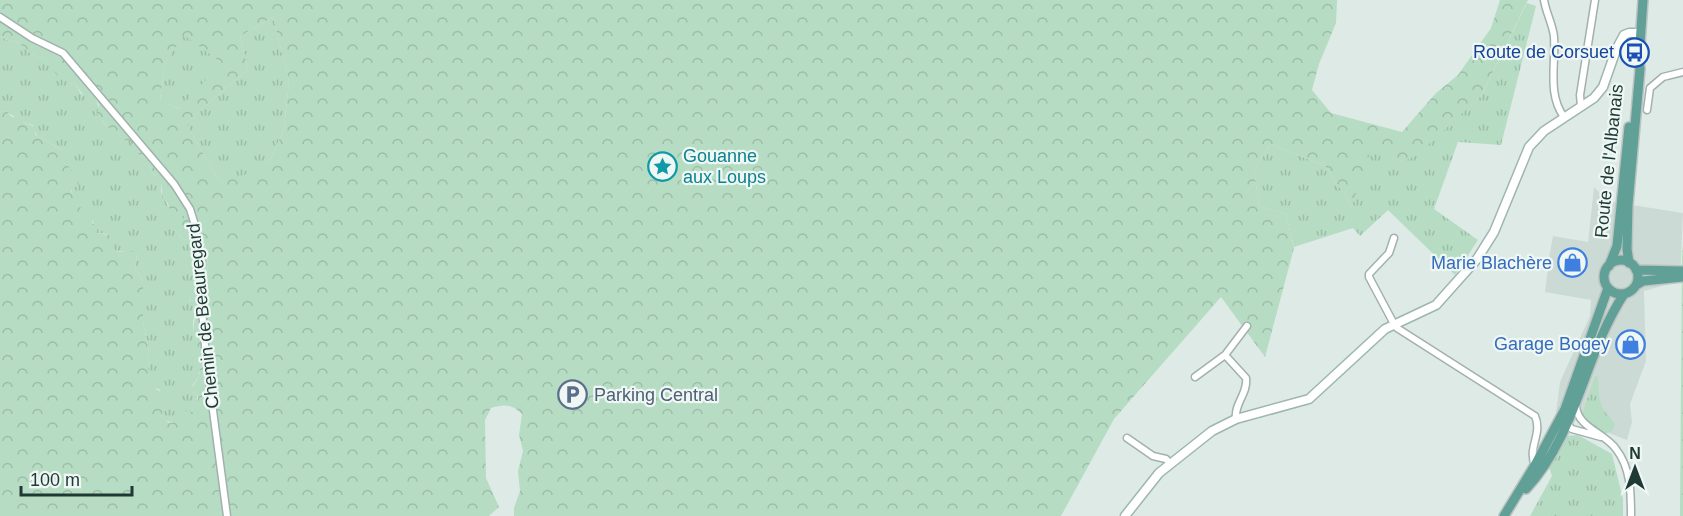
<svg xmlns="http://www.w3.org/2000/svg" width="1683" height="516" font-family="Arial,sans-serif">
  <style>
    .built { fill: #ccdad5 }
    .grass { fill: url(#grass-tufts) }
    .forest { fill: url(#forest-crowns); fill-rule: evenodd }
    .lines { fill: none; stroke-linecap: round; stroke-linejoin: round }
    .street-casing { stroke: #a1b1ad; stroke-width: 9 }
    .secondary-casing { stroke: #9db6af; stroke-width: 11 }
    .primary-casing { stroke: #bcc4c2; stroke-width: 12 }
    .street { stroke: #fff; stroke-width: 6 }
    .secondary { stroke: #fff; stroke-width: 8 }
    .primary { stroke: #61a096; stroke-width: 9 }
    .labels { text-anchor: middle; stroke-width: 4.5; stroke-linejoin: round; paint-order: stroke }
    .transit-label { font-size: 18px; fill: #164399; stroke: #eef7f3; text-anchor: end }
    .culture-label { font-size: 18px; fill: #0d838f; stroke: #eef7f3; text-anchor: start }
    .street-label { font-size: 18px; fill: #1f3935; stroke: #eef7f3 }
    .shop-label { font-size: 18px; fill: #366cbe; stroke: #eef7f3; text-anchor: end }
    .service-label { font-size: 18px; fill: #4e5e75; stroke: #eef7f3; text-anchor: start }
  </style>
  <defs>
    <pattern id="grass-tufts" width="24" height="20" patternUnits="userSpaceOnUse" patternTransform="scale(1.5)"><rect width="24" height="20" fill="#b6dcc3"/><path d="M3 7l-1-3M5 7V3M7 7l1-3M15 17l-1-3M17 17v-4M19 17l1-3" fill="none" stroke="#9cbea8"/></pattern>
    <pattern id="forest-crowns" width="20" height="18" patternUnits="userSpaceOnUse" patternTransform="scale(1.5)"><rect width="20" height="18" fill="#b6dcc3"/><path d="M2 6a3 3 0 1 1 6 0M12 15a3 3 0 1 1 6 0" fill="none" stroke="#9cbea8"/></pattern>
  </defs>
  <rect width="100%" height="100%" fill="#deeae6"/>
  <path class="built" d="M1594,187L1607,201L1683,213L1680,281L1644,291L1646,361L1630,404L1632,422L1627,440L1556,413L1560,382L1590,316L1591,300L1545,292L1550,252L1553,236L1588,242Z"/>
  <path class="grass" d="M1527,3L1536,6L1501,145L1458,142L1434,209L1478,240L1455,275L1388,210L1360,236L1353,228L1294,247L1286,214L1259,206L1254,170L1271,144L1325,166L1352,206L1367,146L1403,162L1481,96Z
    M273,17L289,82L284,128L270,161L239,179L219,182L186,123L248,69L240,36Z
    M184,34L222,63L180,109L160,101L165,63Z
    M0,36C6,42 11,39 18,43C31,50 25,54 44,58C55,69 59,80 76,85L81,94L96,99L103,122L120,140L130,141L139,155L148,160L152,172L162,182L161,192L168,206L185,216L180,233L181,239L187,240L197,231C206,237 211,271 204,281C200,287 194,293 189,300L196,311L193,321L194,361L200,369L199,376L192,386L193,392L198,396L191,413H184L181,419L175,423L163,420C159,408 166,403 159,389L149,387L147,384L149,352L143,321V281L135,269L137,253L116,251L110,245L106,234L97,233L90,214L79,208C77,206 71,191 71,188L79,183C77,176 70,168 64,163L62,150L37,136L33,125C20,124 13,112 0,111Z
    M1595,376L1598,377C1599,389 1598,402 1605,412C1609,417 1612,418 1615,424L1612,431L1605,434L1586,420L1582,414Z
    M1578,435L1612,454L1623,499V516H1530L1552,476L1549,467L1566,436Z"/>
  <path class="forest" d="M0,0H1337L1336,23L1319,64L1312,90L1331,113L1402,132L1436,93L1458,75L1491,28L1500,0H1528L1481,96L1417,155L1403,162L1367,147L1369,156L1352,206L1325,166L1271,144L1254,170L1259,206L1286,214L1294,248L1265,357L1221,297L1114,419L1061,516H514V508L520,491L518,471L523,451L519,435L522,414C512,404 504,404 491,408L485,420L486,478L499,507L489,516H0V111L7,112L12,117H21L24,123L36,127L35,134L37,136L65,152L64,163L69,167L79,180L78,186L72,188L71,191L76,199L77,205L93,216L92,223L97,227V233L109,235C114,256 117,252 135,251L137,253L135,269L143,281V321L149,352L148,384L161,392L163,398L162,417C172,429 179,420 186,410L192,412L193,403L198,399V396L191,390C193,384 199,379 200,372C200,366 195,365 193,360C191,354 194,317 196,311L189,299L188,293L193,285L205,280C210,266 207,245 200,232L197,231L187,240L181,239L180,233L184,216L171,212L167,202L162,198V183L152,172L148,160L136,153L130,141L120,140L116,137L97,114L99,105L96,99H86L76,85L60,79L44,58C25,54 31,50 18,43C11,39 7,42 0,36ZM273,17L289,82L284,128L270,161L239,178L219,182L186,123L248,69L240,36ZM184,35L222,63L179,109L160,100L165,63Z
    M1683,245V516H1680L1682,257Z"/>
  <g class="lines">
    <defs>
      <path id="street" d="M1544,0C1546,13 1553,25 1554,37C1556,64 1547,94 1564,117
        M0,17L32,38L63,53L174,184L190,209L195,225L206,358L227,516
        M1581,107L1580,95L1595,0
        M1647,110L1650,88L1663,77L1683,72
        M1394,324L1369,277V274L1389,253L1394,238
        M1397,328L1535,416C1543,434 1527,448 1535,465
        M1225,355L1246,378C1248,394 1234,403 1236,419
        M1195,377L1225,355L1247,326
        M1576,406C1577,427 1605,433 1616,449C1631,468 1631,493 1631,516
        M1564,422L1572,429L1601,437
        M1127,438L1153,456L1166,459L1170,463"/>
      <path id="secondary" d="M1125,516L1159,473L1212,431L1236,419L1309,399L1385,329L1436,305L1477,259L1494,232L1529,147L1544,131L1594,98L1603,87L1616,50L1624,35L1629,33H1640"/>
      <path id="primary" d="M1604 277a17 17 0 1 1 34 0a17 17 0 1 1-34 0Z
        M1629,263L1627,249L1628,205L1640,69L1639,59L1643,0
        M1609,266L1617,246L1629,127
        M1636,270L1683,271
        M1636,285L1643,281L1683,277
        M1526,489C1577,434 1584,355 1624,294
        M1504,516L1535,465L1565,409L1608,288"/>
    </defs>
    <use href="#street" class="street-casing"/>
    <use href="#secondary" class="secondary-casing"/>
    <use href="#primary" class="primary-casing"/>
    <use href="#street" class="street"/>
    <use href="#secondary" class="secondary"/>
    <use href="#primary" class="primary"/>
  </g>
  <defs>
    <symbol id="bus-ring" viewBox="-11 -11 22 22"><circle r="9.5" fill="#eef7f3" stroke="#1a4fb4" stroke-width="1.5"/><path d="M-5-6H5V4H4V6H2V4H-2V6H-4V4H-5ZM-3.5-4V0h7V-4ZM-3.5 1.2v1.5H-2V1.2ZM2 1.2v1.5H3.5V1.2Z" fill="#1a4fb4"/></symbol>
    <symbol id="sight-ring" viewBox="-11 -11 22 22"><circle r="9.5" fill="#eef7f3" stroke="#0f9aa8" stroke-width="1.5"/><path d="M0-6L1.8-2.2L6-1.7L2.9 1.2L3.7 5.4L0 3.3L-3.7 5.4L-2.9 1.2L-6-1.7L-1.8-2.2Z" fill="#0f9aa8"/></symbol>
    <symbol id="shop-ring" viewBox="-11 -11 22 22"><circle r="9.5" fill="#eef7f3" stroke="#3f7fe0" stroke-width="1.5"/><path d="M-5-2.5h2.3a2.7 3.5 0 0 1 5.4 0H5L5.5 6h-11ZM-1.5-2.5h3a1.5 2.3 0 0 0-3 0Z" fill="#3f7fe0"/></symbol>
    <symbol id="parking-ring" viewBox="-11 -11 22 22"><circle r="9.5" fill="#eef7f3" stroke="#5c6f8a" stroke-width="1.5"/><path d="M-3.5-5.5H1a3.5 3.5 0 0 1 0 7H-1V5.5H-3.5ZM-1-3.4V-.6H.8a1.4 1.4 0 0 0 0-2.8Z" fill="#5c6f8a"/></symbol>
  </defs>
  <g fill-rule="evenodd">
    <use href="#bus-ring" x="1618" y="36" width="33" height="33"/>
    <use href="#sight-ring" x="646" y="150" width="33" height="33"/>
    <use href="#shop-ring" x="1556" y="246" width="33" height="33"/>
    <use href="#shop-ring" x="1614" y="328" width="33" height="33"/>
    <use href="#parking-ring" x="556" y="378" width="33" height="33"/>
  </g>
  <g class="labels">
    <g class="transit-label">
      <text x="1614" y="58">Route de Corsuet</text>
    </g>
    <g class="culture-label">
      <text x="683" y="162">Gouanne<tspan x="683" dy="21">aux Loups</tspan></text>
    </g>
    <g class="street-label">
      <text transform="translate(1609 161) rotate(-84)" y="6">Route de l'Albanais</text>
      <text transform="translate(203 316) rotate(-96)" y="6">Chemin de Beauregard</text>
    </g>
    <g class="shop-label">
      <text x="1552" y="269">Marie Blachère</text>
      <text x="1610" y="350">Garage Bogey</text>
    </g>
    <g class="service-label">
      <text x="594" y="401">Parking Central</text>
    </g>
  </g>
  <g transform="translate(1635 468)" stroke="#eef7f3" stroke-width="4.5" paint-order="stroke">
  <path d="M0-4.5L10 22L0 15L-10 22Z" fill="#1f3935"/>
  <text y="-9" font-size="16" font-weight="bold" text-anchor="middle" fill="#1f3935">N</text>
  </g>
  <path d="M21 486v9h111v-9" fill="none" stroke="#1f3935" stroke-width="3"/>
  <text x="30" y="486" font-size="18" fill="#1f3935" stroke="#eef7f3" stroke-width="4.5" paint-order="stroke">100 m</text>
</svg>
